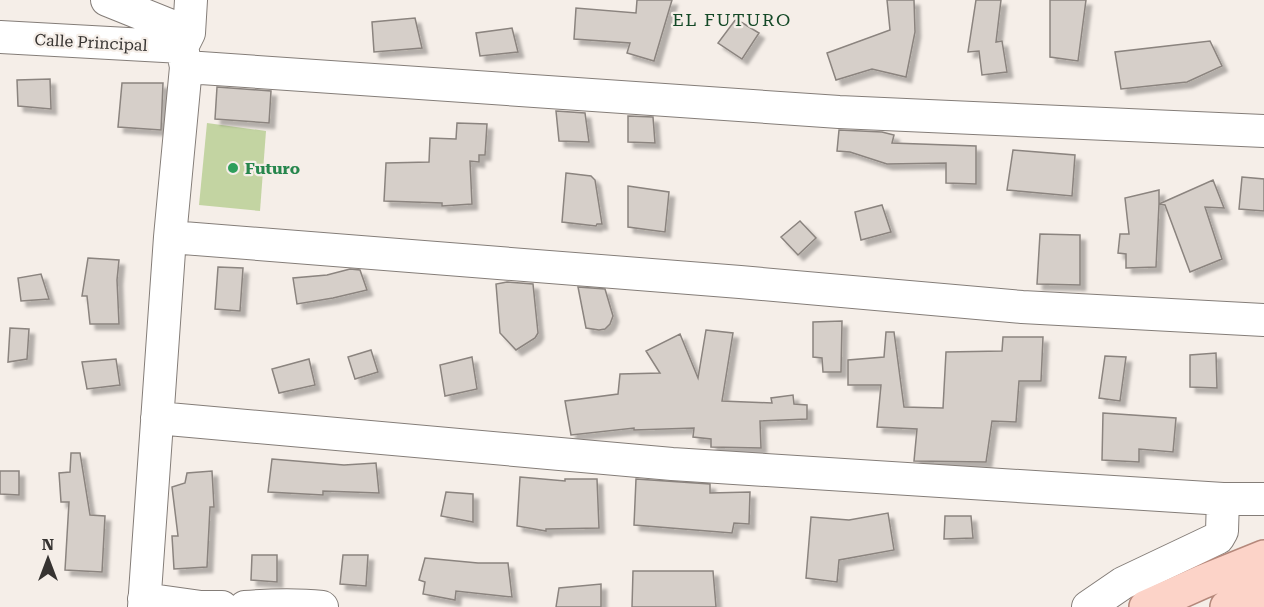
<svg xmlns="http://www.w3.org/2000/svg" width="1264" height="607" font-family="'Roboto Serif',serif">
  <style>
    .green { fill: #c3d4a2 }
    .building { fill: #d6cfc9; stroke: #8b847f; stroke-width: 1.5; filter: url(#shadow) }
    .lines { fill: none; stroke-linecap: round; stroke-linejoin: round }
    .minor-casing { stroke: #847d78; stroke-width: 34 }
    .major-casing { stroke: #b5887b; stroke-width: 36 }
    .minor { stroke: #fff; stroke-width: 32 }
    .major { stroke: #fcd3c8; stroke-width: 33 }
    .leisure-dot { fill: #2e9e5b; stroke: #f5eee8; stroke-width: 2 }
    .labels { text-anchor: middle; stroke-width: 4.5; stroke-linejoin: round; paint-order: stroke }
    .street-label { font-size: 16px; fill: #363331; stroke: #f5eee8 }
    .leisure-label { font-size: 16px; font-weight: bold; fill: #27864d; stroke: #f5eee8; text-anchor: start }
    .neighbourhood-label { font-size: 18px; letter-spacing: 1.5px; fill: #144927; stroke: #f5eee8 }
  </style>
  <defs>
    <filter id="shadow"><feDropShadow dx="5.5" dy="5.5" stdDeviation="1.5" flood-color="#0004"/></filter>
  </defs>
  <rect width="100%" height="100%" fill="#f5eee8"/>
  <path class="green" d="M207,123L266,131L260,211L199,205Z"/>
  <path class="building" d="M637,0H672L654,61L627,53L630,43L574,39L576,8L636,13Z
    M887,0H914L915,32L906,77L872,69L836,80L827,53L890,30Z
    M976,0H1001L996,42L1002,41L1007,72L982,75L979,51L968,52Z
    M1050,0H1086L1078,61L1050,57Z
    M415,18L422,48L374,52L372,22Z
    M736,19L759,33L742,59L718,43Z
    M512,28L518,52L480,56L476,33Z
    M1210,41L1222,66L1187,82L1121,89L1115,52Z
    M50,79L51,109L18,106L17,80Z
    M122,83H163L161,130L118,127Z
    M217,87L271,91L269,123L215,119Z
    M556,111L585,113L589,142L559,141Z
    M628,116L653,117L655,143L628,142Z
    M457,123L487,124L485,155H479V162L470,161L472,204L442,206V203L384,201L386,163L429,162L430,138L456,139Z
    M839,130L882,132L894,135L892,143L976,146V184L946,183V163L887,164L850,152L837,151Z
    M1013,150L1075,155L1072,196L1007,190Z
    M566,173L591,176L595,180L602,224H597L596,226L562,222Z
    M1242,177L1264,179V211L1239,209Z
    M1213,180L1224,208L1205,207L1222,259L1190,272L1165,205L1159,204L1156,267L1126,268V254L1118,253L1120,234H1129L1125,198L1159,190V204Z
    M628,186L669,192L665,232L628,227Z
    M882,205L891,232L861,240L855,212Z
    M800,221L816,238L798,255L781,237Z
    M1040,234L1080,235V285L1037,284Z
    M88,258L119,260L117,280L119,324H90L87,296H82Z
    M218,267L243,268L240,311L215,309Z
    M350,269L360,270L367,290L333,298L297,304L293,278L327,275Z
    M41,274L49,299L21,301L18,278Z
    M507,282L533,284L538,333L535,338L516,350L500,333L496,284Z
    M578,287L605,289L613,316L610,324L605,329L599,330L586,328Z
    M842,321L841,372H823L822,358L813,357V322Z
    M10,328L29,329L27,359L8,362Z
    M706,330L733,333L722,401L772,403L771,398L793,395L794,404L807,405V419L760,421L761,448L711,447V439L693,437L694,428L634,430V428L571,435L565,401L618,394L620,374L660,373L646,351L680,334L698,378Z
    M886,332H894L904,407L943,408L946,352L1002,351L1003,337H1043L1041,381H1019L1016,422L992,421L986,462L914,461L917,429L877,427L881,385H848V360L884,357Z
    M371,350L378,372L355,379L348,357Z
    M1216,353L1217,388L1190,387V355Z
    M1105,356L1126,357L1120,401L1099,398Z
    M472,357L477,389L445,396L440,365Z
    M116,359L120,385L87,389L82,362Z
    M309,359L315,385L279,393L272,369Z
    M1103,413L1176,418L1173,452L1139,449V462L1102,460Z
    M71,453H80L90,515L105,516L102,572L65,570L69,502H61L59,473L70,472Z
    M272,459L344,465L376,463L379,493L323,491V495L268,492Z
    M0,471H19V495L0,494Z
    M212,471L214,507H210L207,567L174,569L172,536H178L172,487L185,483L187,473Z
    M520,477L565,481V479H597L599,528L546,529V531L517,526Z
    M636,479L710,484V493L750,492L749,524L734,523L732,533L634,525Z
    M446,492L473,494V522L441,516Z
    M888,513L894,550L839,560L837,582L806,578L811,517L849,520Z
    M945,516H971L973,538L944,539Z
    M252,555H277V582L251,580Z
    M343,555H368L366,586L340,584Z
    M425,558L478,563H508L512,597L456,591L455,600L423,594L425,582L419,580Z
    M633,571H713L716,607H632Z
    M601,584V607H556L559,588Z"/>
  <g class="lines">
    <defs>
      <path id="minor" d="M107,0L189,33
        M0,37L182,47
        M186,67L839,112L1264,131
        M170,237L740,282L1022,307L1264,320
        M157,418L672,464L1223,499H1264
        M144,599L201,607H222
        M144,607L170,237L186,67L182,47L189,33L191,0
        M245,607C270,605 296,604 322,607
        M1088,607L1123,583L1218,538L1222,531L1223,499"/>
      <path id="major" d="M1146,607L1202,582L1264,557
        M1227,607L1264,590"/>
    </defs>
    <use href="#minor" class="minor-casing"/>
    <use href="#major" class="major-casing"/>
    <use href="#minor" class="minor"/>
    <use href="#major" class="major"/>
  </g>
  <circle class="leisure-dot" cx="233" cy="168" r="6"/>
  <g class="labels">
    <g class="street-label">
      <text transform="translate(91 42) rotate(3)" y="6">Calle Principal</text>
    </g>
    <g class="leisure-label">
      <text x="245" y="174">Futuro</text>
    </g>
    <g class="neighbourhood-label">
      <text x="732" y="26">EL FUTURO</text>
    </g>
  </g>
  <g transform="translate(48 559)" stroke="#f5eee8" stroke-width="4.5" paint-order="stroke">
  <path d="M0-4.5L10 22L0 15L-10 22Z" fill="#363331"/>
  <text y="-9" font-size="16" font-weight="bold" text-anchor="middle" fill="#363331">N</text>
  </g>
</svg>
